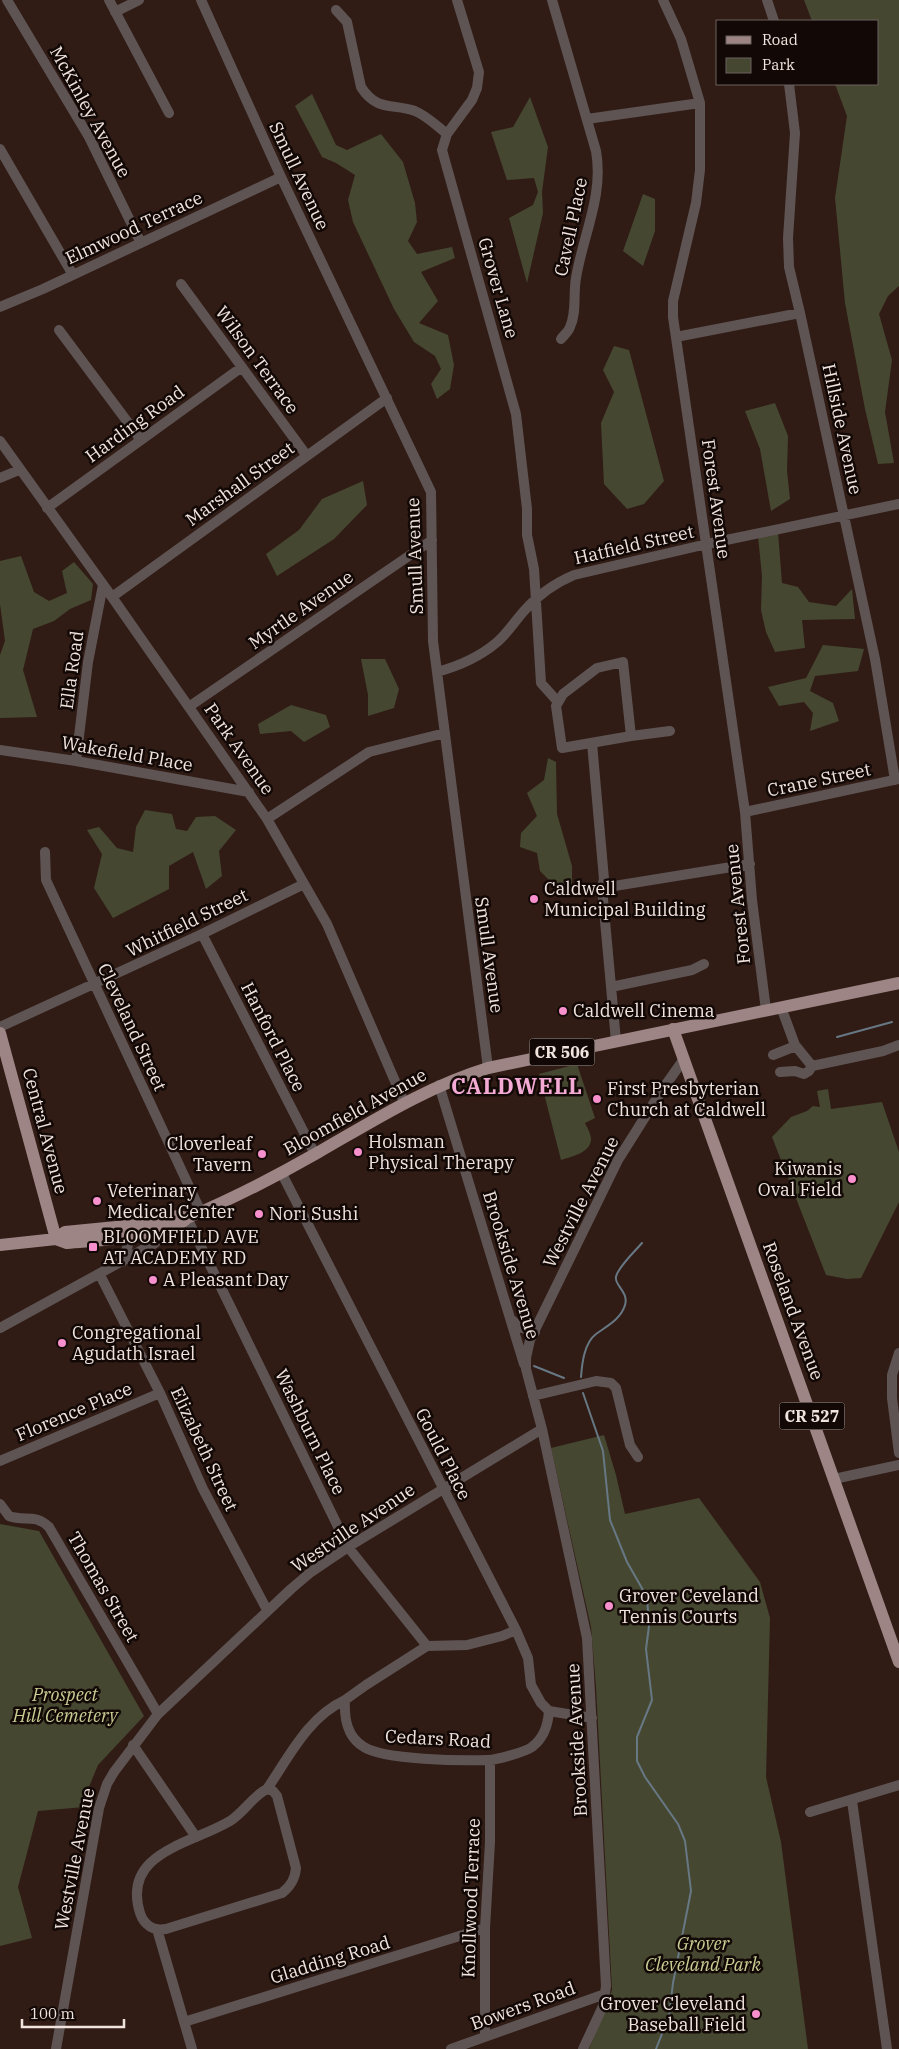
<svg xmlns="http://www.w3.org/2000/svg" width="899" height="2049" font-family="'IBM Plex Serif',serif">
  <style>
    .green { fill: #454731 }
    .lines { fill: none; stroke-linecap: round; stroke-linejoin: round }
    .stream { stroke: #677884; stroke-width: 2 }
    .minor { stroke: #5f5454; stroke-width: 10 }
    .major { stroke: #9d8585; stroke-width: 12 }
    .poi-dot { fill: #f790cd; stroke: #120906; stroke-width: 2 }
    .labels { text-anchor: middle; stroke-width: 5; stroke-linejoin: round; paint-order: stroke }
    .shield { fill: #120906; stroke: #aea29d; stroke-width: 1 }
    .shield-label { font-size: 16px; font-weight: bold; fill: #f1e3de }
    .street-label { font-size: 18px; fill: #f1e3de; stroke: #120906 }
    .poi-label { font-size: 18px; fill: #f1e3de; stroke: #120906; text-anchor: start }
    .park-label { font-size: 18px; font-style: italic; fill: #c8ce94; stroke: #120906 }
    .district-label { font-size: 22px; font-weight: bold; letter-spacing: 1px; fill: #f3aad4; stroke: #120906 }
  </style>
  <rect width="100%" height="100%" fill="#301c15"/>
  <path class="green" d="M804,0H899V286L888,296L879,314L892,360L885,412L894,463L878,464L865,409L845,303L835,198L847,116L835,84H878V21H812Z
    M312,94L336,145L347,150L381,134L403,162L415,203L417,222L408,241L417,254L452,247L455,258L421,272L438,301L419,323L448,335L454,365L450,389L437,399L431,384L441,369L435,356L414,342L394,309L353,222L348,200L355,175L336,163L322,157L295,106Z
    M530,97L548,147L542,192L543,213L527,283L509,218L533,205L538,192L534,178L507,180L491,132L513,127Z
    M643,194L655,199V231L643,266L623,251Z
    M614,346L629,350L664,481L644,504L627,509L604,484L601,423L614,392L603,370Z
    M775,403L788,436L787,471L790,499L771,511L760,449L745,411Z
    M363,481L367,505L334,539L277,576L266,554L299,530L322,499Z
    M778,532L782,583L798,587L809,602L836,606L852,589L855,619L802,620L805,648L775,652L766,632L761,610L762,576L758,536Z
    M21,556L34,592L49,601L67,593L62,571L74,562L93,584L91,600L70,609L54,621L33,629L23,670L37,717L0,718V655L5,641L0,604V561Z
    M823,645L864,649L858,671L815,676L810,691L833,703L839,721L810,731L813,713L804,702L779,706L768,687L806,678Z
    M361,659H385L399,689L394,708L368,716V695Z
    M291,705L326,715L330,727L304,742L291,731L260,734L258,724Z
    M548,758L556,762L557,814L572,866V887H556L540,871L537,853L520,847L521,833L537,816L527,793L544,780Z
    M145,810L172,814L176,829L187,831L196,817L215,816L236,830L219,851L222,876L206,889L193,852L169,866V889L113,918L94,888L102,854L87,830L99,827L117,848L133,852L136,827Z
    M577,1064L595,1118L585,1123C587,1127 591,1134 591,1139C591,1153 570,1157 561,1160L539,1074Z
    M828,1089L831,1109L882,1102L899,1152V1202L861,1278L847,1279L826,1275L772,1137L791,1117L807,1111L813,1106L820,1107L817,1091Z
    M604,1435L616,1475L625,1514L699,1498L760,1582L770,1618L766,1777L781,1842L808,2049H589L612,1990L596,1687L591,1627L551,1448Z
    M0,1524L39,1531L144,1716L98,1765L86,1794L84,1807L38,1811L18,1887L32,1938L0,1946Z"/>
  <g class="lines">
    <path class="stream" d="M837,1037L892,1022
      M534,1366L564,1378
      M581,1377C582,1364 584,1343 596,1334C607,1326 621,1319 625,1305C629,1292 614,1285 616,1277C617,1268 636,1250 642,1243
      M583,1393L603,1451L610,1520L627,1562L647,1597L649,1626L646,1649L652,1700L637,1737V1761L645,1777L678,1824L685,1841L691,1891L673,1983L669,2016L656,2049"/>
    <path class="minor" d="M7,0L89,137L141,243
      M109,0L169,113
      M201,0L281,177L431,492L433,641L488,1068
      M457,0L479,72L477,88L472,100L447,134L442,150L516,414L527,509V535L534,569L541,683L558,702
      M552,0L596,151C604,195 583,235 576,278C573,294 577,312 570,327C569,331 564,335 561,339
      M663,0L681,39L700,103V170L696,203L673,301V317L745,812L752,900L766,1010
      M767,0L774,21
      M336,10L347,22L361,87C377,112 393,103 415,111C427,116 437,126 447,134
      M115,12L139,0
      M789,84L795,133L788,238L789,267L800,313L875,659L895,780
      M587,119L700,103
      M0,149L73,275
      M181,284L307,456
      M0,307L43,289L281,177
      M59,330L141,440
      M676,337L800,313
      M0,441L112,597L267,819L327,924L404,1102
      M0,478L19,470
      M47,508L242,367
      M112,597L387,398
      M437,672C459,666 478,658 496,643C507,634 515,621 524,611C538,595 555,583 574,575L707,544L899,504
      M190,706L432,540
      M631,736L623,662L597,668L563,694L556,706L562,748L631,736L670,731
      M592,743L604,879L602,888L616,1041
      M0,750L76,761L249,792
      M76,761L88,662L103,585
      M745,812L899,779
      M267,819L369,752L445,733
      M45,852L46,880L201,1212
      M602,888L750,864
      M202,934L315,1154
      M611,987L692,970L704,964
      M781,1007L795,1045L812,1066
      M0,1027L202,934L304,884
      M773,1055L793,1047L795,1045
      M812,1066L883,1051L899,1045
      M780,1072L795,1071L804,1074L809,1071L812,1066
      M439,1085L524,1364
      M281,1172L516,1630L528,1658L531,1685L541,1703L549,1711L592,1718
      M187,1218L348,1547L427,1646
      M122,1262L128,1245L130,1232
      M100,1275L160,1393L203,1489L267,1610
      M510,1318L519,1327L535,1332
      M0,1328L155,1243L169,1229
      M899,1353L892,1375V1398L899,1453
      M533,1396L596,1381L611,1383L616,1388L630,1445L638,1457
      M0,1461L160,1393
      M834,1479L899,1465
      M0,1504L9,1516C25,1522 34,1513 49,1527L158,1714
      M516,1630L502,1636L467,1645L427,1646L366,1685L345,1700C344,1719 347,1737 364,1747C384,1760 462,1761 488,1760C496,1760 525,1752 532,1747C544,1738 548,1726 549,1711
      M133,1745L196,1837
      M267,1789L273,1791L277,1796L296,1868C295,1879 291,1886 282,1893L166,1929C153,1931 144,1925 140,1913C121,1852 192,1844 230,1821C243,1813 254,1795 267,1789C289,1757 308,1717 345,1700
      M852,1801L887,2049
      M810,1812L899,1785
      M157,1929L192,2049
      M184,2022L485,1928
      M485,2037V1928L490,1842V1761
      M56,2049L99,1808L107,1784L114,1772L158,1714L291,1589L311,1572L348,1547L542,1429
      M451,2049L605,1994
      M583,2049L603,2006L606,1986L587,1638L542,1429L526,1369V1358L530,1340L618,1160L662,1090L684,1059"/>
    <path class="major" d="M673,1029L899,1662
      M0,1033L56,1239
      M56,1239L65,1232L137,1225L177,1216L187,1218
      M0,1245L56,1239L67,1243C97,1240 167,1239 187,1218C232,1199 275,1177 317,1153C373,1121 426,1087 488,1068L899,983"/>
  </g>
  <g class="poi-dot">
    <circle cx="534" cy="899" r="5"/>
    <circle cx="563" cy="1011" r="5"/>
    <circle cx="597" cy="1099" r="5"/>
    <circle cx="358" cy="1152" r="5"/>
    <circle cx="262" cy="1154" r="5"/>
    <circle cx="852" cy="1179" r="5"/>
    <circle cx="97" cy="1201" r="5"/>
    <circle cx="259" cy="1214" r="5"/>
    <rect x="88" y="1242" width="10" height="10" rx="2.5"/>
    <circle cx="153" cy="1280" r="5"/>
    <circle cx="62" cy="1343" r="5"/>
    <circle cx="609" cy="1606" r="5"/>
    <circle cx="756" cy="2014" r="5"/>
  </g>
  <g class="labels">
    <g class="shield">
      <rect x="529.5" y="1038.5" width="65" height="27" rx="4"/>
      <rect x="779.5" y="1402.5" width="65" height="27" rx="4"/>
    </g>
    <g class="shield-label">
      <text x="562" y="1058">CR 506</text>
      <text x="812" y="1422">CR 527</text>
    </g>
    <g class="street-label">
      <text transform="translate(90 112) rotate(61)" y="6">McKinley Avenue</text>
      <text transform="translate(299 176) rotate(65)" y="6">Smull Avenue</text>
      <text transform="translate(571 227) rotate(-78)" y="6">Cavell Place</text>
      <text transform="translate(134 228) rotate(-25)" y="6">Elmwood Terrace</text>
      <text transform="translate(498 288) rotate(74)" y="6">Grover Lane</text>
      <text transform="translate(257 360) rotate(54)" y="6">Wilson Terrace</text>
      <text transform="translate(135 424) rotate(-36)" y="6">Harding Road</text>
      <text transform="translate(842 429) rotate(78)" y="6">Hillside Avenue</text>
      <text transform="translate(240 484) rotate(-36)" y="6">Marshall Street</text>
      <text transform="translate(716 499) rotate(82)" y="6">Forest Avenue</text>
      <text transform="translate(634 545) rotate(-13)" y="6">Hatfield Street</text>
      <text transform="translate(415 556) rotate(-92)" y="6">Smull Avenue</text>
      <text transform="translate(301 610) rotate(-35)" y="6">Myrtle Avenue</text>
      <text transform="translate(72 670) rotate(-82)" y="6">Ella Road</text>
      <text transform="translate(239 749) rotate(55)" y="6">Park Avenue</text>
      <text transform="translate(127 754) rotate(10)" y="6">Wakefield Place</text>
      <text transform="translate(819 780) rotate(-12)" y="6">Crane Street</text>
      <text transform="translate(738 904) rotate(-96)" y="6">Forest Avenue</text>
      <text transform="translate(187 923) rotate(-26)" y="6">Whitfield Street</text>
      <text transform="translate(489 955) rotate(82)" y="6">Smull Avenue</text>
      <text transform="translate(132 1027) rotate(65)" y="6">Cleveland Street</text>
      <text transform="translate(273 1037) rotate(63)" y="6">Hanford Place</text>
      <text transform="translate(355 1112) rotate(-29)" y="6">Bloomfield Avenue</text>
      <text transform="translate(45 1131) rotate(75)" y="6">Central Avenue</text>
      <text transform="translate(581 1202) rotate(-63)" y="6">Westville Avenue</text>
      <text transform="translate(511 1265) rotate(73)" y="6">Brookside Avenue</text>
      <text transform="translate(793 1311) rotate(70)" y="6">Roseland Avenue</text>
      <text transform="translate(74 1412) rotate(-23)" y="6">Florence Place</text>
      <text transform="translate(310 1432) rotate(64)" y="6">Washburn Place</text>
      <text transform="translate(204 1449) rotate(65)" y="6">Elizabeth Street</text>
      <text transform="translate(443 1454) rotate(63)" y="6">Gould Place</text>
      <text transform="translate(353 1528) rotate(-34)" y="6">Westville Avenue</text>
      <text transform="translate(103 1587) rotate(60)" y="6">Thomas Street</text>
      <text transform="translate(438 1739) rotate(3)" y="6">Cedars Road</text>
      <text transform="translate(577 1740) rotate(-93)" y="6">Brookside Avenue</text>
      <text transform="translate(75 1859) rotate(-79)" y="6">Westville Avenue</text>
      <text transform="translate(471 1898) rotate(-88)" y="6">Knollwood Terrace</text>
      <text transform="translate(330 1960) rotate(-17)" y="6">Gladding Road</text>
      <text transform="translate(523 2006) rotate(-20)" y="6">Bowers Road</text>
    </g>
    <g class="poi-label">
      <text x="544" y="895">Caldwell<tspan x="544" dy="21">Municipal Building</tspan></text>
      <text x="573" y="1017">Caldwell Cinema</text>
      <text x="607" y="1095">First Presbyterian<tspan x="607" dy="21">Church at Caldwell</tspan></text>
      <text x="368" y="1148">Holsman<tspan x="368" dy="21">Physical Therapy</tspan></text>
      <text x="252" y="1150" text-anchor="end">Cloverleaf<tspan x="252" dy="21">Tavern</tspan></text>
      <text x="842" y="1175" text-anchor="end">Kiwanis<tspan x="842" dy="21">Oval Field</tspan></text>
      <text x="107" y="1197">Veterinary<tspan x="107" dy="21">Medical Center</tspan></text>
      <text x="269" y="1220">Nori Sushi</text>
      <text x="103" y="1243">BLOOMFIELD AVE<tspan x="103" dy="21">AT ACADEMY RD</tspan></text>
      <text x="163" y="1286">A Pleasant Day</text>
      <text x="72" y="1339">Congregational<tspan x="72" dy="21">Agudath Israel</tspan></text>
      <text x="619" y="1602">Grover Ceveland<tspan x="619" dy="21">Tennis Courts</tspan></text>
      <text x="746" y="2010" text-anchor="end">Grover Cleveland<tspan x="746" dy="21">Baseball Field</tspan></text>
    </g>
    <g class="park-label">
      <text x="65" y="1701">Prospect<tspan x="65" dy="21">Hill Cemetery</tspan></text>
      <text x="703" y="1950">Grover<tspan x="703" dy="21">Cleveland Park</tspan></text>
    </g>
    <g class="district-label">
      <text x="517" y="1094">CALDWELL</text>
    </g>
  </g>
  <rect x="716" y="20" width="162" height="65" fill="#120906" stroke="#6b605c"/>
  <rect x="726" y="36" width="25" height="8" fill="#9d8585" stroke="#6b605c"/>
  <text x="762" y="45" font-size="15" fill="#f1e3de">Road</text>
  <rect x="726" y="58" width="25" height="15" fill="#454731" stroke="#6b605c"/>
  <text x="762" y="70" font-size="15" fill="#f1e3de">Park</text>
  <path d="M22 2019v8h102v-8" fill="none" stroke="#f1e3de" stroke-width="2.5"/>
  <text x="30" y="2019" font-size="15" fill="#f1e3de" stroke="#120906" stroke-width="4" paint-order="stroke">100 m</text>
</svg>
